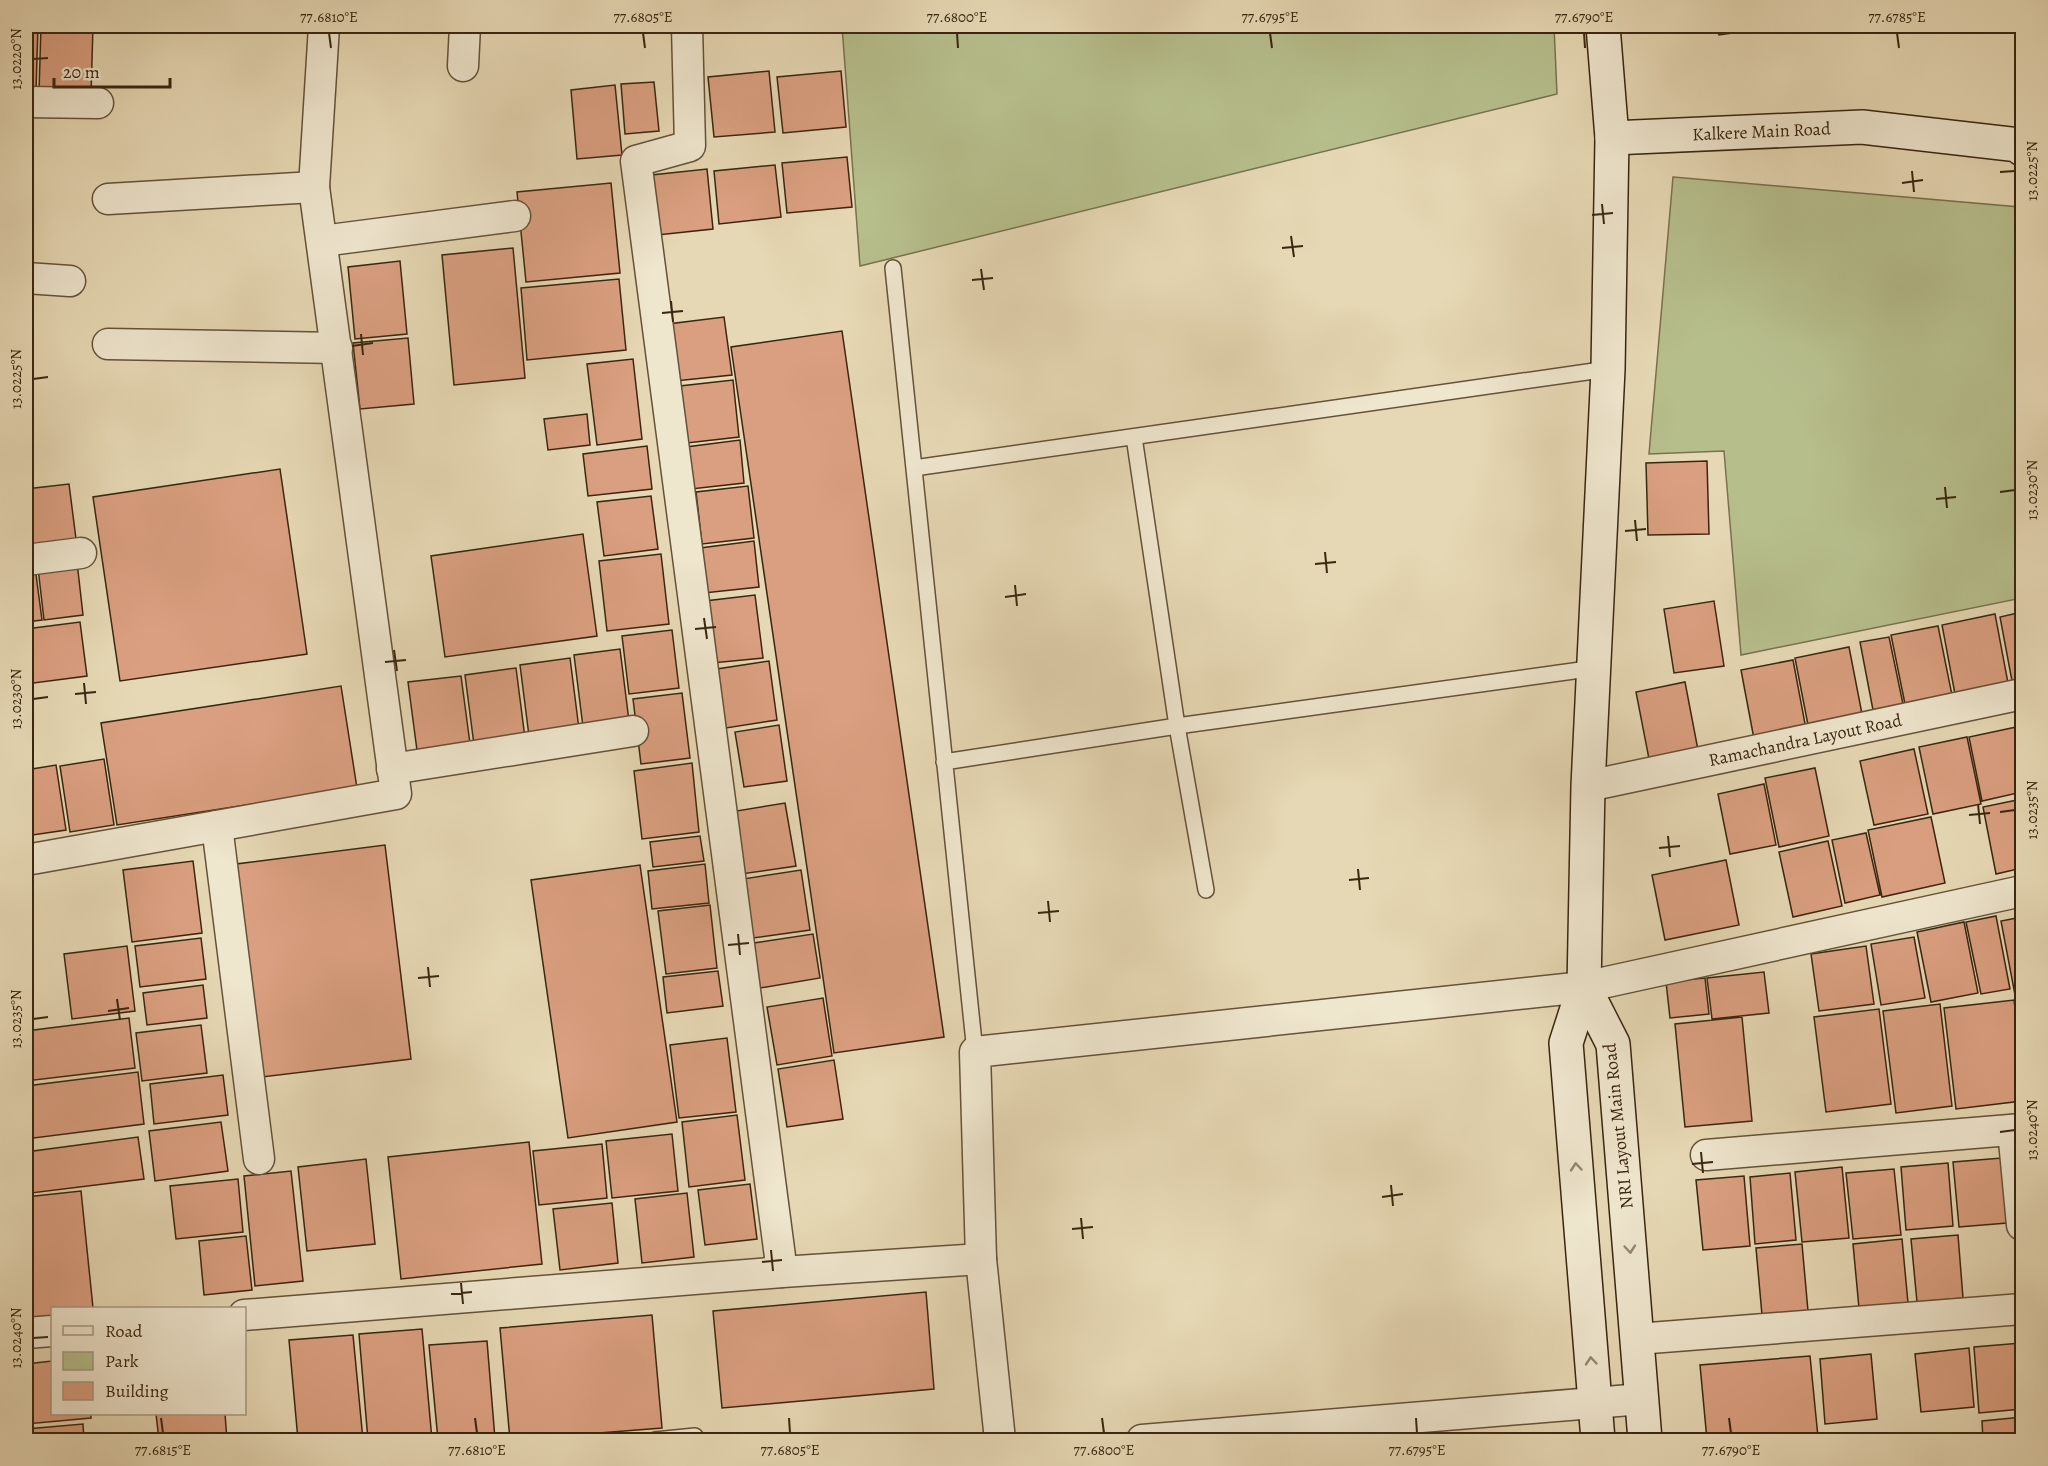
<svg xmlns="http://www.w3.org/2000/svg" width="2048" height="1466" font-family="Alegreya,serif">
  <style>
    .green { fill: #b6be8c; stroke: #78724e; stroke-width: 1.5 }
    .building { fill: #da9f80; stroke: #39260f; stroke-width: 1.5 }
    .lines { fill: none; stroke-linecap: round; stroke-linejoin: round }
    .lane-casing { stroke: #645238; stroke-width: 18 }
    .street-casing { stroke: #645238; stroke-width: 33 }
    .secondary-casing { stroke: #39260f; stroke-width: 36 }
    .lane { stroke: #efe6ce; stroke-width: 15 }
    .street { stroke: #efe6ce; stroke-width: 30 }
    .secondary { stroke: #efe6ce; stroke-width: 33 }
    .oneway { stroke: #94866e }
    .ticks { fill: none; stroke: #39260f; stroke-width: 2 }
    .labels { text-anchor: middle; stroke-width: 4.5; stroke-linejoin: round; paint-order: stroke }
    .street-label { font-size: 18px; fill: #39260f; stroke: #efe6ce }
    .neatline { fill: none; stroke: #39260f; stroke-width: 2 }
    .ticks-label { font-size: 15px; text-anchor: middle; fill: #39260f }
  </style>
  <rect width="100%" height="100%" fill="#e6d8b4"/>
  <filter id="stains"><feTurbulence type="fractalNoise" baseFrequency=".00333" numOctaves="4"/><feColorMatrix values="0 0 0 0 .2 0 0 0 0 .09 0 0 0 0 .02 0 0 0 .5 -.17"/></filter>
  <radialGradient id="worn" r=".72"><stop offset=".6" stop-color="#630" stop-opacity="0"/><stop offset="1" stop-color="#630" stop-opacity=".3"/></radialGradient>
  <path class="green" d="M842,26H1554L1557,94L860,266Z
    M1673,177L2020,207L2022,213V598L1741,655L1724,451L1649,454Z"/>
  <path class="building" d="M26,26H38L36,90L26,89Z
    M41,26H93L91,95L39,93Z
    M1717,26H1783L1719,35Z
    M769,71L775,132L714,137L708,77Z
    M841,71L846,127L783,133L777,77Z
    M654,82L659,131L625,134L621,84Z
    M615,85L622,155L577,159L571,90Z
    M847,157L852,207L787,213L782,163Z
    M775,165L781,217L719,224L714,171Z
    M707,169L713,229L648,236L642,176Z
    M611,183L620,273L526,282L517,192Z
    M513,248L525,378L454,385L442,255Z
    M400,261L407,334L355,339L348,267Z
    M619,279L626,350L527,360L521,288Z
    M724,317L732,375L675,381L668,324Z
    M842,331L944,1037L834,1053L731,347Z
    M408,338L414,404L360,409L353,343Z
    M633,359L642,439L597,445L587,364Z
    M733,380L739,437L678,444L671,387Z
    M587,414L590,445L548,450L544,419Z
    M740,440L744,483L691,489L686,447Z
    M647,446L652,489L588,496L583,454Z
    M1707,461L1709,534L1648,535L1646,463Z
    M280,469L307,654L120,681L93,497Z
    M69,484L76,539L30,545L26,489Z
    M748,486L754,538L702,544L696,492Z
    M651,496L658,549L604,556L597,502Z
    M583,534L597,636L445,657L431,556Z
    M754,541L759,587L704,593L700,548Z
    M661,554L669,624L607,631L599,561Z
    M77,562L83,615L44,620L38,568Z
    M35,567L42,620L26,622V568Z
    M755,595L763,658L712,663L705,601Z
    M1714,601L1724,666L1674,673L1664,609Z
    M2022,612V679L2012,681L2000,617Z
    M1995,614L2008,683L1955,694L1942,625Z
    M80,622L87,676L26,684V629Z
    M1938,626L1952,695L1905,704L1891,635Z
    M672,630L679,688L629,694L622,636Z
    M1889,637L1903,704L1873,710L1860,642Z
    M1849,647L1862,714L1808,725L1795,658Z
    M620,649L629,721L583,727L574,655Z
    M570,658L579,729L529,736L520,665Z
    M1793,660L1806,729L1754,739L1741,670Z
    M769,661L777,720L726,728L717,669Z
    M516,668L525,738L474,745L465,675Z
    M461,676L471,751L418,758L408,682Z
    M1685,682L1698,750L1649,759L1636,692Z
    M341,686L357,788L117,825L101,723Z
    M682,693L690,758L641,764L633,699Z
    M779,725L787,781L744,787L735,732Z
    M2021,726L2022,792L1982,801L1969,737Z
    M1967,737L1981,804L1933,814L1919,747Z
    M1914,749L1928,814L1874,825L1860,761Z
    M104,759L114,825L70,832L60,766Z
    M692,763L699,832L642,839L634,771Z
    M56,765L66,830L26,836V770Z
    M1815,768L1829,836L1779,847L1765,778Z
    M1764,784L1776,845L1730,854L1718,794Z
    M2022,799V868L1996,874L1983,807Z
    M785,803L796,866L741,874L730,812Z
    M1931,817L1945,883L1882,897L1868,830Z
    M1866,833L1880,895L1845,903L1832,840Z
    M700,836L704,861L653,867L650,842Z
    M1828,841L1842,906L1793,917L1779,852Z
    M385,845L411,1059L262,1077L236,864Z
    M1726,860L1739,925L1665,940L1652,875Z
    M193,861L202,933L132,942L123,870Z
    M705,864L709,903L652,909L648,871Z
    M640,865L677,1122L568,1138L531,880Z
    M801,870L810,930L753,938L743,879Z
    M710,905L717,968L666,974L658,911Z
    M1996,916L2010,989L1981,994L1966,922Z
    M2022,917V994L2015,995L2001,921Z
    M1964,922L1978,993L1931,1002L1917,932Z
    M813,934L820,978L760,988L754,943Z
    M1914,937L1925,998L1881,1005L1871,944Z
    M201,938L206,979L140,987L135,946Z
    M127,946L135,1011L72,1019L64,954Z
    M1866,946L1874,1004L1819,1011L1811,954Z
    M718,971L723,1006L667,1013L663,977Z
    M1764,972L1769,1013L1712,1019L1707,978Z
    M1705,978L1709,1014L1670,1018L1666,982Z
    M203,985L207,1018L147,1025L143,993Z
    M823,998L832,1056L777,1065L767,1007Z
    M2014,1000L2022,1065V1101L1956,1109L1944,1008Z
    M1940,1004L1952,1106L1896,1113L1883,1011Z
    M1879,1009L1891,1104L1826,1112L1814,1017Z
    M1742,1017L1752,1121L1685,1127L1675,1024Z
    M129,1018L135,1068L26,1081V1031Z
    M201,1025L207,1073L142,1081L136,1033Z
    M727,1038L736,1112L679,1118L670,1045Z
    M834,1060L843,1119L787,1127L778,1069Z
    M138,1072L144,1124L26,1139V1086Z
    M223,1075L228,1115L154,1124L150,1084Z
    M737,1115L745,1180L689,1187L682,1122Z
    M221,1122L228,1171L155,1181L149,1131Z
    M672,1134L678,1191L612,1198L606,1141Z
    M138,1137L144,1179L31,1193L26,1152Z
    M529,1142L542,1264L401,1279L388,1157Z
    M602,1144L607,1198L539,1205L533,1151Z
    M2002,1158L2007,1223L1959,1227L1953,1162Z
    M366,1159L375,1244L307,1251L298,1167Z
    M1948,1163L1953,1226L1906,1230L1901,1167Z
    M1842,1167L1849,1238L1802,1242L1795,1172Z
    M1894,1169L1901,1235L1853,1239L1846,1173Z
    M291,1171L303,1281L255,1286L244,1176Z
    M1790,1173L1796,1240L1755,1244L1750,1177Z
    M1744,1176L1750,1246L1703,1250L1696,1180Z
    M238,1179L243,1232L176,1239L170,1186Z
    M750,1184L757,1239L705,1245L698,1190Z
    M81,1191L93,1308H52V1316L26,1319V1197Z
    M687,1193L694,1257L642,1263L635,1199Z
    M612,1203L618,1263L560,1270L553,1209Z
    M1958,1235L1963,1298L1917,1302L1911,1239Z
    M246,1236L252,1290L204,1295L199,1241Z
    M1902,1239L1908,1303L1859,1308L1853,1244Z
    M1802,1244L1808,1311L1762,1315L1756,1248Z
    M926,1292L934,1389L722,1408L713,1311Z
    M652,1315L662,1428L510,1440L500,1328Z
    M422,1329L432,1440H368L359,1334Z
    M353,1335L363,1440H298L289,1340Z
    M487,1341L495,1439L438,1440L429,1345Z
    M2021,1343L2022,1409L1979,1413L1974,1347Z
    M1969,1348L1974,1407L1921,1412L1915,1354Z
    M1871,1354L1877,1419L1825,1424L1820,1359Z
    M1810,1356L1818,1437L1781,1440H1707L1700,1365Z
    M52,1361V1414H91V1418L26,1424V1364Z
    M156,1414H225L227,1440H159Z
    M2022,1417V1440H1983L1982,1421Z
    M83,1424L84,1440H26V1429Z"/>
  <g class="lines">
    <defs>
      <path id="lane" d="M893,268L975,1052
        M1134,437L1177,726L1206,890
        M914,468L1608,369
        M944,762L1177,726L1595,668
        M655,1440L695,1436"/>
      <g id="street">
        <path d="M687,26L690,146L636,161L782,1272"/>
        <path d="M463,66L465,26"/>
        <path d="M26,102L98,103"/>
        <path d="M108,199L314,187"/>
        <path d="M322,241L515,216"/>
        <path d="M26,278L70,281"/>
        <path d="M108,344L337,348"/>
        <path d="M26,560L81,553"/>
        <path d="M392,769L633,731"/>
        <path id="s1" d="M1588,786L2022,694"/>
        <path d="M217,826L259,1159"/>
        <path d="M26,860L396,794L314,187L324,26"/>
        <path d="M2013,1130L2022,1225"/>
        <path d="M1706,1155L2022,1129"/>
        <path d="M244,1315L782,1272L981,1259"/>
        <path d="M26,1333L52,1331"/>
        <path d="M1637,1339L2022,1309"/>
        <path d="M1000,1440L981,1259L975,1052L1584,987L2022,891"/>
        <path d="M1142,1440L1642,1399"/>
      </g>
      <g id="secondary">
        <path id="s2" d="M1603,26L1612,138L1862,127L2019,145L2022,149"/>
        <path d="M1584,987L1613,1044L1645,1440"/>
        <path d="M1598,1440L1566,1043L1584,987L1588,786L1608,369L1612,138"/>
      </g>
    </defs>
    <use href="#lane" class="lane-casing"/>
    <use href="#street" class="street-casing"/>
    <use href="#secondary" class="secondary-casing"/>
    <use href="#lane" class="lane"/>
    <use href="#street" class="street"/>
    <use href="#secondary" class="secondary"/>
  </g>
  <defs><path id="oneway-chevron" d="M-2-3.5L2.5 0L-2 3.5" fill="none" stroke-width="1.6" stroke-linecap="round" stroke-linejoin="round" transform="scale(1.5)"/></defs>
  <g class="oneway">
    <use href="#oneway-chevron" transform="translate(1576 1167) rotate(-95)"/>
    <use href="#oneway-chevron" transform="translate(1630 1249) rotate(85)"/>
    <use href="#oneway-chevron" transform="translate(1591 1361) rotate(-95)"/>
  </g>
  <path class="ticks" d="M329,33L331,48M643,33L645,48M957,33L958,48M1270,33L1272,48M1584,33L1585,48M1897,33L1899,48M33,59L48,58M1912,171L1914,192M2000,172L2015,171M1902,183L1923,180M1602,204L1604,224M1592,215L1613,213M1291,236L1294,257M1282,248L1303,246M981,269L984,290M972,280L993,278M671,301L673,322M662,313L683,311M361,334L363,355M352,346L373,343M33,379L48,377M1945,487L1947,508M2000,492L2015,490M1936,499L1956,497M1635,520L1637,541M1625,531L1646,529M1325,552L1327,573M1315,564L1336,562M1015,585L1017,606M1005,597L1026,594M704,618L707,639M695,629L716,627M394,650L397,671M385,662L406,660M84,683L86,704M75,694L96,692M33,699L48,697M1978,804L1980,824M2000,812L2015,810M1969,815L1990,813M1668,836L1670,857M1659,848L1680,846M1358,869L1360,890M1349,880L1369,878M1048,901L1050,922M1038,913L1059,911M738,934L740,955M728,945L749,943M428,967L430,987M418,978L439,976M117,999L120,1020M108,1011L129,1008M33,1019L48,1017M2000,1132L2015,1130M1701,1152L1703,1173M1692,1164L1713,1162M1391,1185L1393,1206M1382,1197L1403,1194M1081,1218L1083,1239M1072,1229L1093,1227M771,1250L773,1271M762,1262L782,1260M461,1283L463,1304M451,1294L472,1292M33,1338L48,1337M161,1418L163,1433M475,1418L477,1433M789,1418L790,1433M1102,1418L1104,1433M1416,1418L1417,1433M1729,1418L1731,1433"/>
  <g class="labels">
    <g class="street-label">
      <text dy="6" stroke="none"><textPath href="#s2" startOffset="262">Kalkere Main Road</textPath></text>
      <text dy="6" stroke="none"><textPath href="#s1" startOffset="222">Ramachandra Layout Road</textPath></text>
      <text transform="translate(1618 1126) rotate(-96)" y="6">NRI Layout Main Road</text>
    </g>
  </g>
  <rect width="2048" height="1466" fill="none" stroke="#e6d8b4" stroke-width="66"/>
  <rect x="51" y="1307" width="195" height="108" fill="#efe6ce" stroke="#a69982" stroke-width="1.5"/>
  <rect x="63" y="1326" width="30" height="9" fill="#efe6ce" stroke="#a69982" stroke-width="1.5"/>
  <text x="105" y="1337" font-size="18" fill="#39260f">Road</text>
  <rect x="63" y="1352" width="30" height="18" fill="#b6be8c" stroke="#a69982" stroke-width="1.5"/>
  <text x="105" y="1367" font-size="18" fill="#39260f">Park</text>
  <rect x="63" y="1382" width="30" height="18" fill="#da9f80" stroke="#a69982" stroke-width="1.5"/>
  <text x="105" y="1397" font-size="18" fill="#39260f">Building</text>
  <path d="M54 78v9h116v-9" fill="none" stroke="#39260f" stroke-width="3"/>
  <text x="63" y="78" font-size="18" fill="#39260f" stroke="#efe6ce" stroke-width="4.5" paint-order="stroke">20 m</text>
  <rect x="33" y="33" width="1982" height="1400" class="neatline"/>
  <g class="ticks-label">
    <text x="329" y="22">77.6810°E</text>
    <text x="643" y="22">77.6805°E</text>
    <text x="957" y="22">77.6800°E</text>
    <text x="1270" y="22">77.6795°E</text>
    <text x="1584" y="22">77.6790°E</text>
    <text x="1897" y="22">77.6785°E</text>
    <text transform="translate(16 59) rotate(-90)" y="5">13.0220°N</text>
    <text transform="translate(2032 171) rotate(-90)" y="5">13.0225°N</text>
    <text transform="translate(16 379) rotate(-90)" y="5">13.0225°N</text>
    <text transform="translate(2032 490) rotate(-90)" y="5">13.0230°N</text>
    <text transform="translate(16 699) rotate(-90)" y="5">13.0230°N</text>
    <text transform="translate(2032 810) rotate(-90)" y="5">13.0235°N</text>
    <text transform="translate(16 1019) rotate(-90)" y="5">13.0235°N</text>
    <text transform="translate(2032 1130) rotate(-90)" y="5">13.0240°N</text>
    <text transform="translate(16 1338) rotate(-90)" y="5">13.0240°N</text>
    <text x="163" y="1455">77.6815°E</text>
    <text x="477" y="1455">77.6810°E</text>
    <text x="790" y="1455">77.6805°E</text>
    <text x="1104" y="1455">77.6800°E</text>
    <text x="1417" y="1455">77.6795°E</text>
    <text x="1731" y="1455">77.6790°E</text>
  </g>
  <rect width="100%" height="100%" filter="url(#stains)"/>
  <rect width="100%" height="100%" fill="url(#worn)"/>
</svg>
